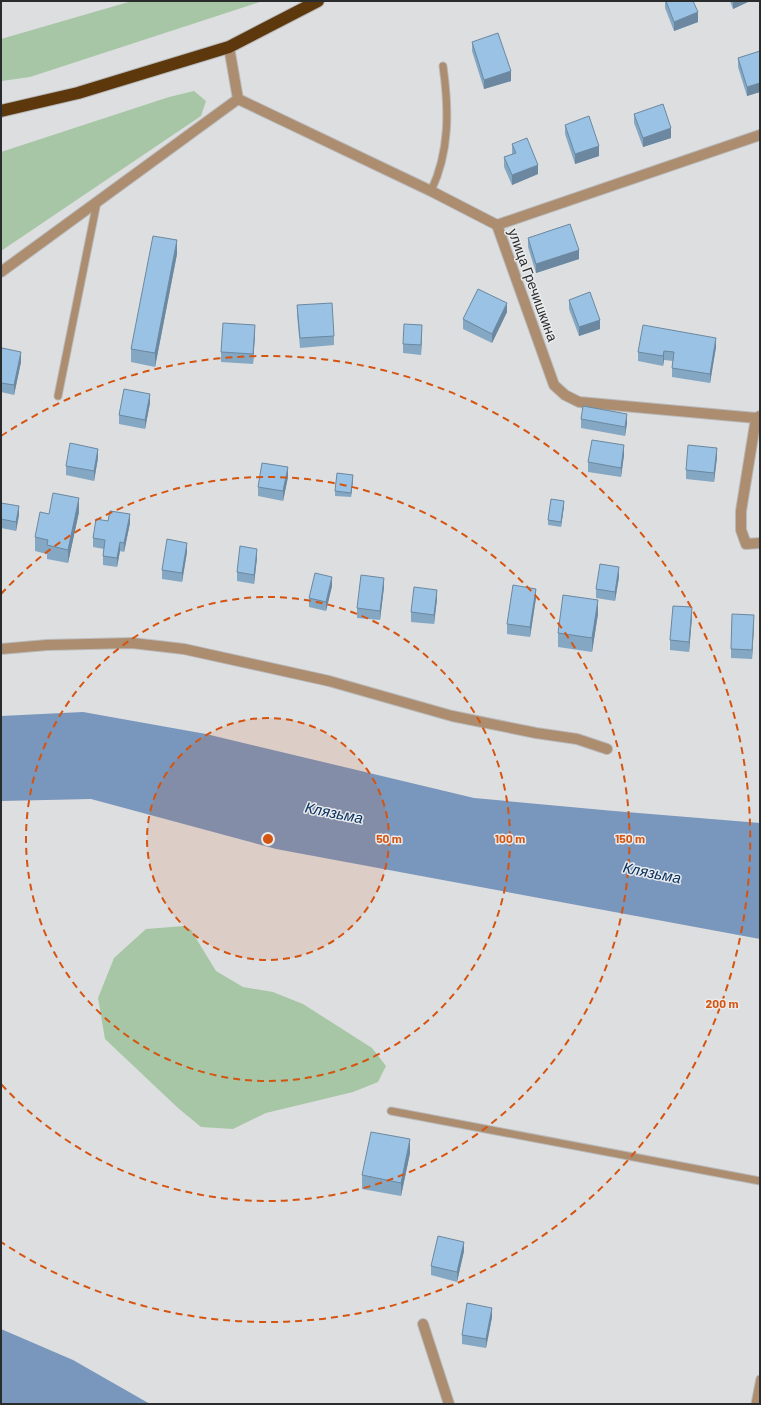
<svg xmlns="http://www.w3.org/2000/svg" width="761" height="1405" font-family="Barlow,sans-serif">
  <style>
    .green { fill: #a7c6a5 }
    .water { fill: #7996bc }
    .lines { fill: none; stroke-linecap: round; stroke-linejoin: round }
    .lane-casing { stroke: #b9babc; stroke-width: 9 }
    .street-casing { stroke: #b9babc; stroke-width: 12 }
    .highway-casing { stroke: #b9babc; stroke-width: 14 }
    .lane { stroke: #ac8d6f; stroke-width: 7 }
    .street { stroke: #ac8d6f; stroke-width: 10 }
    .highway { stroke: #5c380c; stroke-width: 12 }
    .wall { fill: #84a7c4 }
    .shaded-wall { fill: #6b88a0 }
    .building { fill: #99c2e4; stroke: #6b88a0 }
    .ring { fill: none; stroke: #d5540f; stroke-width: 2; stroke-dasharray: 7 5 }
    .labels { text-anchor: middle; stroke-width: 3; stroke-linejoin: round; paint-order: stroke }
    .street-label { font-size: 14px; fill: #2a2b2c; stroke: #eaebed }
    .water-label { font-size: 15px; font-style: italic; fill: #083161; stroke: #eaebed }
    .centre { fill: #d5540f; stroke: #eaebed; stroke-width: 2 }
    .ring-label { font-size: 12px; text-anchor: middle; font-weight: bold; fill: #d5540f; stroke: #eaebed; stroke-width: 3; stroke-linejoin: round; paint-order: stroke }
  </style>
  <rect width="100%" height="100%" fill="#dddee0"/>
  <path class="green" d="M132,1H263L30,77L2,81L1,79V39Z
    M194,91L206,101L201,116L1,251V152L169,97Z
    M184,926L191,930L216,971L243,987L273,992L303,1004L372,1048L386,1066L378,1082L353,1092L266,1113L233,1129L201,1127L178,1108L105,1039L98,998L114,958L146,929Z"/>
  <path class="water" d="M83,712L206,734L474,798L614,811L760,823V939L276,849L91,799L1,801V716Z
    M1,1329L73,1360L150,1404H1Z"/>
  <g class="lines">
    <defs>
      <path id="lane" d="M431,191C450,151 449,109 443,66
        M58,396L97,202
        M391,1111L760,1181
        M755,1404L760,1379"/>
      <path id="street" d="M229,47L238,99L431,191L497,225L554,385L565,395L579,402L756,418L760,416
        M497,225L760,135
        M1,272L238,99
        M756,418L741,511V530L746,544L760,543
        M1,649L47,645L132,643L184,649L329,681L452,716L536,733L577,739L607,749
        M423,1324L449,1404"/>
      <path id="highway" d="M1,111L78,93L229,47L318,1"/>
    </defs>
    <use href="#lane" class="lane-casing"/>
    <use href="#street" class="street-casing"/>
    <use href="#highway" class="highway-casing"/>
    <use href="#lane" class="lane"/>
    <use href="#street" class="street"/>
    <use href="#highway" class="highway"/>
  </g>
  <path class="wall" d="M665,1H693L698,22L674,31L665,8Z
    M730,1H750L733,9Z
    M472,42L511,81L484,89L472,51Z
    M760,51V92L747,96L738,67V58Z
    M634,114L671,138L643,147L634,123Z
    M565,125L599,156L575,164L565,134Z
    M512,144L538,174L512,185L504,167V157L512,154Z
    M528,238L579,259L536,273L528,247Z
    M177,254L155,367L131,362V349Z
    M569,300L600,329L579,336L569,309Z
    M297,305L334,336V345L300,348L297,314Z
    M507,312L492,343L463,329V319Z
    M255,334L253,364L221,362V352Z
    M422,334L421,355L403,353V344Z
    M716,347L710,383L672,377V368L673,361L664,360L663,366L638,361V352Z
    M1,351L21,362L14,395L1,392Z
    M150,403L145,429L119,424V415Z
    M581,419L627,423L625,436L581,428Z
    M624,455L621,477L588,472V462Z
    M717,457L714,482L686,479V470Z
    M98,458L94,481L66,475V466Z
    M288,477L283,501L258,496V487Z
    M353,480L351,497L335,496V491Z
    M1,503L19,515L16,531L1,528Z
    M564,506L561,527L548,525V520Z
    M79,512L68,563L47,559V554L35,551V537L49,514Z
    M108,521L130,523L124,552L120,551L117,567L103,565V556L104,549L93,547V538Z
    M187,552L182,582L162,579V570Z
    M257,558L254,584L237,581V572Z
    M619,577L615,601L596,598V589Z
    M332,586L326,611L309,607V598Z
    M384,587L380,620L357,618V608Z
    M536,598L530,637L507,634V624Z
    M437,599L434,624L411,622V612Z
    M598,614L592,652L558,647V633Z
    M692,617L689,652L670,650V640Z
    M754,625L752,659L731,658V649Z
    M410,1153L401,1196L362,1189V1175Z
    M464,1251L457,1282L431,1275V1266Z
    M492,1317L486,1348L462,1344V1335Z"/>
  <path class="shaded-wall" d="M733,1H750L733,9Z
    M698,12V22L674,31V22Z
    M511,71V81L484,89V80Z
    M760,83V92L747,96V87Z
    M671,128V138L643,147V138Z
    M599,146V156L575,164V154Z
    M538,165V174L512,185V175Z
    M177,240V254L155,367V353Z
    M579,250V259L536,273V264Z
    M507,303V312L492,343V334Z
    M600,320V329L579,336V327Z
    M255,325V334L253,364V354Z
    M422,325V334L421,355V345Z
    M716,338V347L710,383V374Z
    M664,351V360L663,366V356Z
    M21,352V362L14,395V385Z
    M150,394V403L145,429V420Z
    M627,414V423L625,436V427Z
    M624,445V455L621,477V468Z
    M717,448V457L714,482V473Z
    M98,449V458L94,481V471Z
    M288,467V477L283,501V491Z
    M353,475V480L351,497V493Z
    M79,498V512L68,563V550Z
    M564,501V506L561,527V522Z
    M19,506V515L16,531V522Z
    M130,514V523L124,552V543Z
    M120,542V551L117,567V558Z
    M187,543V552L182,582V573Z
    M257,549V558L254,584V575Z
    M619,567V577L615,601V592Z
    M332,577V586L326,611V602Z
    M384,578V587L380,620V611Z
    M536,589V598L530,637V627Z
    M437,590V599L434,624V615Z
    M598,600V614L592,652V638Z
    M692,607V617L689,652V642Z
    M754,615V625L752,659V650Z
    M410,1139V1153L401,1196V1183Z
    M464,1242V1251L457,1282V1272Z
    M492,1308V1317L486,1348V1339Z"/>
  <path class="building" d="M666,1H693L698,12L674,22Z
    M498,33L511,71L484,80L472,42Z
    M760,51V83L747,87L738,58Z
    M663,104L671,128L643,138L634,114Z
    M589,116L599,146L575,154L565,125Z
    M527,138L538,165L512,175L504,157L516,153L512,144Z
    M570,224L579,250L536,264L528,238Z
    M153,236L177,240L155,353L131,349Z
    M478,289L507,303L492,334L463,319Z
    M590,292L600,320L579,327L569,300Z
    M332,303L334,336L300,338L297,305Z
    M223,323L255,325L253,354L221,352Z
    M404,324L422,325L421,345L403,344Z
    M643,325L716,338L710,374L672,368L674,352L664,351L663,356L638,352Z
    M2,348L21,352L14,385L1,383V351Z
    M124,389L150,394L145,420L119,415Z
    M583,406L627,414L625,427L581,419Z
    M592,440L624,445L621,468L588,462Z
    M70,443L98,449L94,471L66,466Z
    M688,445L717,448L714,473L686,470Z
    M262,463L288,467L283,491L258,487Z
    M337,473L353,475L351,493L335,491Z
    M53,493L79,498L68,550L47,545L48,540L35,537L40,512L49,514Z
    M551,499L564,501L561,522L548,520Z
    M1,503L19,506L16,522L1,519Z
    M110,511L130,514L124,543L120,542L117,558L103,556L105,540L93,538L96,519L108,521Z
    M167,539L187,543L182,573L162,570Z
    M240,546L257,549L254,575L237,572Z
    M600,564L619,567L615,592L596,589Z
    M315,573L332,577L326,602L309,598Z
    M361,575L384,578L380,611L357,608Z
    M513,585L536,589L530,627L507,624Z
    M414,587L437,590L434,615L411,612Z
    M563,595L598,600L592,638L558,633Z
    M673,606L692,607L689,642L670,640Z
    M732,614L754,615L752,650L731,649Z
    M371,1132L410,1139L401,1183L362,1175Z
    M438,1236L464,1242L457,1272L431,1266Z
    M467,1303L492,1308L486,1339L462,1335Z"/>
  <circle cx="268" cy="839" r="121" fill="#d5540f" fill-opacity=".12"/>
  <g class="ring">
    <circle cx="268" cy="839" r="121"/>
    <circle cx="268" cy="839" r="242"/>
    <path d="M1 594A362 362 0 1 1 1 1084"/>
    <path d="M1 436A483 483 0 1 1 1 1242"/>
  </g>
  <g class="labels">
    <g class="street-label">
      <text transform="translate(533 285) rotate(70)" y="5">улица Гречишкина</text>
    </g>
    <g class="water-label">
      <text transform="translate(334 813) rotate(11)" y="5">Клязьма</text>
      <text transform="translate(652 873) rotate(11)" y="5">Клязьма</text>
    </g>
  </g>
  <circle cx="268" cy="839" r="6" class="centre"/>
  <g class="ring-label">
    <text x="389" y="843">50 m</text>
    <text x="510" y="843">100 m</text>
    <text x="630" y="843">150 m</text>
    <text x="722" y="1008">200 m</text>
  </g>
  <rect width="761" height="1405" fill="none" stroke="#2a2b2c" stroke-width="4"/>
</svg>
